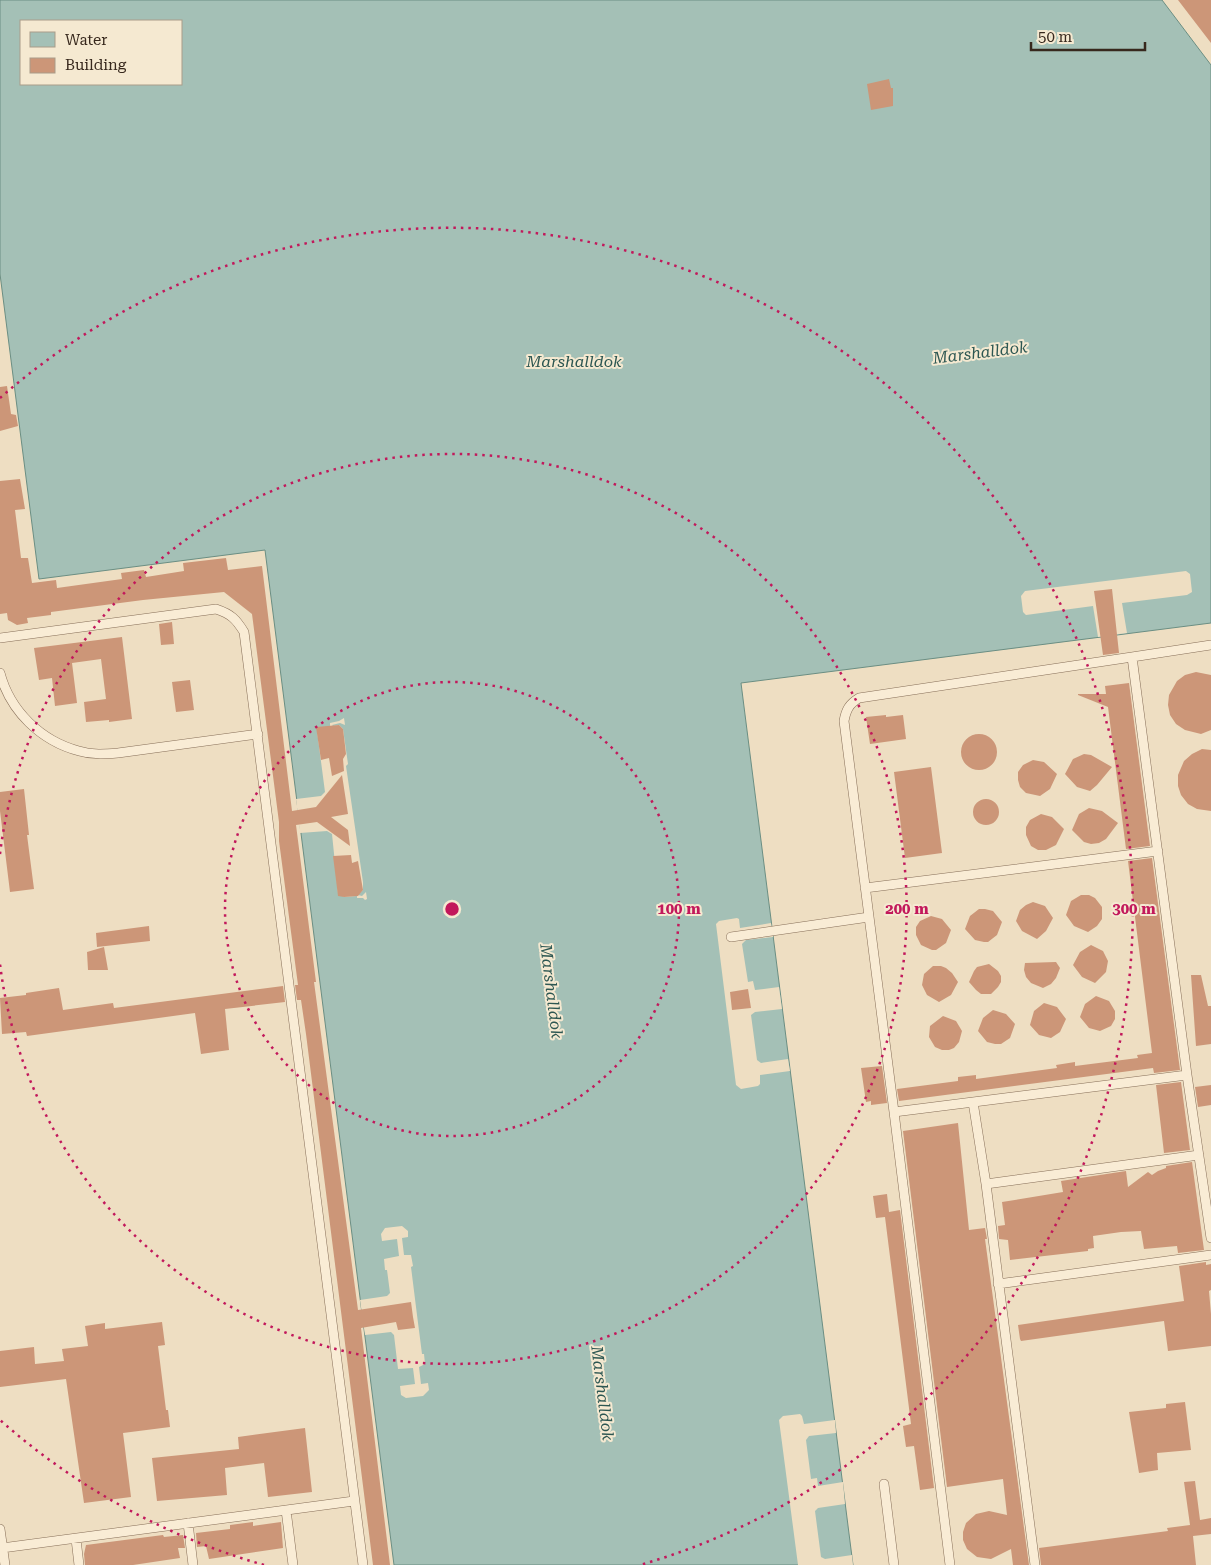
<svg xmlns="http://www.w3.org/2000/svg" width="1211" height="1565" font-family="'Roboto Serif',serif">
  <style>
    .water { fill: #a4c0b6; stroke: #6b8e83; fill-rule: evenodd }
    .pier { fill: #eedec2 }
    .building { fill: #cc9678 }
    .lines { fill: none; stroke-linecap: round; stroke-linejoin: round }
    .service-casing { stroke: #876f59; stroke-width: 10 }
    .service { stroke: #f9ecd5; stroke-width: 9 }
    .ring { fill: none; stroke: #c2185b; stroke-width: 2.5; stroke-dasharray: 2.5 5 }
    .labels { text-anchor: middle; stroke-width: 4; stroke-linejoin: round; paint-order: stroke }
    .water-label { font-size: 16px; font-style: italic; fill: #2d5752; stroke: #f5e9d1 }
    .centre { fill: #c2185b; stroke: #f5e9d1; stroke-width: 2.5 }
    .ring-label { font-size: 15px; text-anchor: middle; font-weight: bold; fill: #c2185b; stroke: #f5e9d1; stroke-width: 4; stroke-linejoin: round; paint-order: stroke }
  </style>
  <rect width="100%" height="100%" fill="#eedec2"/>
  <path class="water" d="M0,0H1162L1211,65V623L741,683L853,1565H394L265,550L39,579L0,274ZM21,21H181V84H21Z"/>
  <path class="pier" d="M1186,571L1190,574L1192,592L1187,595L1122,603L1127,633L1098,637L1093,606L1026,615L1023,612L1021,596L1025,591Z
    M344,718L345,725L340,723L332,725L333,726L339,725L343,729L348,764L346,766L363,882V890L358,895L362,896L366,892L367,899L365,900L363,898H357V896L344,897L338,893L332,834L327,831L300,833L296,799L321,796L325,792L317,731L318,728L330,727V723L339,721Z
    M737,918L739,919L740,928L771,923L773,937L746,940L742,944L748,982L753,981L755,990L779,987L782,1009L755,1012L751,1015L757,1060L761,1063L788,1059L790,1071L760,1075V1084L758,1086L741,1089L736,1085L716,924L719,921Z
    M402,1226L408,1231V1237L402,1238L404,1255H411L413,1266L411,1267L417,1315L422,1354H424L425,1364L419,1367L421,1384L428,1383L429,1390L423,1396L406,1398L401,1395L400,1386L415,1384L413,1368L398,1369L394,1335L391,1332L365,1335L360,1300L387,1296L390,1293L387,1270H385L384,1259L399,1256L397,1239L382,1241L381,1234L385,1228Z
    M800,1414L802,1416L804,1424L835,1420L836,1433L809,1436L806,1440L811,1479L817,1478L818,1486L843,1482L845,1504L818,1508L815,1511L821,1557L825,1559L852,1555L853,1565H798L779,1420L783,1416Z"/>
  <path class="building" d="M1178,0H1211V43Z
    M889,79L891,88H893V106L871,110L867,84Z
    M7,386L11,414L16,415L18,426L0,431V387Z
    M20,479L25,509L15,510L21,558H28L32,583L56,580L57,588L122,579L121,573L144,570L146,577L184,571L183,563L226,558L228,570L262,566L292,811L316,807L342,775L348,814L331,817L348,830L350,846L317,822L296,825L316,982H314L358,1310L411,1302L413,1317L415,1328L398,1330L396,1322L361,1328L390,1565H373L306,1034L301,1000H297L295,985H298L279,841V822L252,614L224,592L143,600L51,612V615L27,618L28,623L17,625L8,620L7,613L0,614V481Z
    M1112,589L1119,653L1103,655L1094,591Z
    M172,622L174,644L161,645L159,624Z
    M122,637L132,719L109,722V720L86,722L84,702L106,699L101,659L72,663L77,703L55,706L52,678L39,680L34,648Z
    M1196,672L1211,675V730L1201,734L1185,730L1176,724L1170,715L1168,705L1169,695L1177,681L1185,675Z
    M190,680L194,710L176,712L172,682Z
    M1129,683L1150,846L1126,849L1108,707L1078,695V694H1106L1105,686Z
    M886,715V717L903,715L906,739L870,744L866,717Z
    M339,725L343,729L344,737L346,754L343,759L344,771L332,776L329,758L321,760L316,727Z
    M961 752a18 18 0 1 1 36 0a18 18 0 1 1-36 0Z
    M1202,749L1211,750V811L1197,809L1188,804L1181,795L1178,786V775L1184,761L1192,754Z
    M1084,754L1091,755L1112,767L1097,785L1090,791L1077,787L1065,774L1073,759Z
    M1033,760L1044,762L1057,774L1050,789L1040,796L1026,793L1020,787L1018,780V772L1023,765Z
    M931,767L942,853L905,858L894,772Z
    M24,789L29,835H27L34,889L10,892L0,811V792Z
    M973 812a13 13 0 1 1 26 0a13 13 0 1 1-26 0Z
    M1089,808L1102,811L1118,823L1106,839L1099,843L1091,844L1084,842L1072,830L1079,814Z
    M1041,814L1052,817L1064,829L1056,845L1046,850H1038L1031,846L1026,835V827L1030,820Z
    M351,855L352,863L358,861L363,890L358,896L344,897L338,896L333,856Z
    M1152,858L1180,1070L1154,1073L1153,1068L899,1101L897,1089L958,1081V1077L976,1075V1079L1057,1068L1056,1065L1075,1062V1066L1138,1058L1137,1055L1152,1053L1128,861Z
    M1081,895H1089L1095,898L1102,907V919L1097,926L1088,932L1074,926L1066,915L1071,901Z
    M1033,902L1045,906L1053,918L1046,931L1037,939L1022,931L1016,921L1020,910L1026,905Z
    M979,909H985L993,911L1002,922L997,935L988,942H984L975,940L965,929L970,916Z
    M931,916L942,919L951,930L946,943L936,950H932L921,945L916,935V927L920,921Z
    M149,926L150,941L97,947L96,933Z
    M1091,945L1103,951L1108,961L1106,972L1095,983L1082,977L1073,965L1080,952Z
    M104,947L108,970H88L87,952Z
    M1056,962L1060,968L1056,978L1051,984L1043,988L1031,983L1026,977L1024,970L1025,963Z
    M989,964L998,971L1001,976V982L998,987L991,994H981L976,990L969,982L974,971L977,967Z
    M933,966H941L946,968L952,973L958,982L951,995L939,1002L927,995L922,985L924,974Z
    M1191,975H1201L1208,1006H1211V1044L1196,1046Z
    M283,986L285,1002L225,1009L229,1050L201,1054L195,1013L27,1036L26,1032L2,1034L0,998L26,995V993L59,988L63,1010L113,1003L114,1008Z
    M748,989L751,1008L732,1010L730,992Z
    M1096,996L1109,1001L1115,1011V1019L1111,1026L1100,1031L1089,1028L1080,1017L1085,1004Z
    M1044,1003L1057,1007L1066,1019L1060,1032L1051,1038L1039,1035L1030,1025L1034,1011Z
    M993,1010L1006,1014L1015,1024L1010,1038L1001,1044H995L987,1042L978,1031L983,1018Z
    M943,1016L956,1021L962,1031L959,1042L954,1048L949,1050H942L935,1047L929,1037L930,1026Z
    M882,1066L887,1103L871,1105V1101L866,1102L861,1068Z
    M1181,1082L1190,1150L1164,1153L1156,1085Z
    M1211,1085V1105L1198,1107L1195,1087Z
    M958,1123L969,1230L985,1228L987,1239H985L1029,1565H1013L1011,1549L991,1559L977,1557L967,1549L963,1540V1532L966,1523L976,1514L989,1511L1007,1515L1003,1479L947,1487L903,1131Z
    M1192,1162L1204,1250L1178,1253L1177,1246L1144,1249L1141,1231L1121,1232L1093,1236L1094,1248L1088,1249V1251L1010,1260L1008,1240L999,1239L998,1226L1005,1225L1002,1202L1063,1192L1061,1181L1126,1171L1128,1187L1148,1172L1152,1175L1158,1171L1166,1168V1166Z
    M887,1194L889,1212L900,1210L934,1488L920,1490L914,1446L906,1447L903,1426L911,1424L885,1217L876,1218L873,1196Z
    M1206,1262V1265L1211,1264V1290L1209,1291L1211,1314V1346L1168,1351L1164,1321L1021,1341L1020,1339L1018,1325L1184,1301L1179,1266Z
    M162,1322L165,1345L158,1346L166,1410H168L170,1427L123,1433L131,1497L84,1503L66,1379L0,1387V1351L34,1347L35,1364L64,1361L62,1349L88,1346L85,1326L105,1323V1329Z
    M1185,1402L1191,1450L1157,1453L1158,1470L1139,1473L1129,1412L1166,1408V1404Z
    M305,1428L312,1492L268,1497L264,1463L225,1468L227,1495L157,1501L152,1458L239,1449L238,1437Z
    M1195,1481L1200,1520L1211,1518V1534L1193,1536L1196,1565H1041L1039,1548L1168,1531L1167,1528L1190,1525L1184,1482Z
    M253,1522V1526L281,1522L283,1548L209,1559L206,1546L197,1547L196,1533L230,1529V1525Z
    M163,1535L164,1537L183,1535L185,1548H178L180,1558L133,1565H85L84,1554L86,1545Z"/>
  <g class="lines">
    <defs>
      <path id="service" d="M0,638L216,609C231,614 236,619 244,632L363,1565
        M1211,645L1132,657L1187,1075L1211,1238
        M0,673C10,711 41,741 79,751C92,755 105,754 118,753L258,734
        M865,888L1158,851
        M731,937L869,917
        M973,1102L986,1184L1199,1155
        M894,1112L844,721C846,710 849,704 859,698L1132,657
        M986,1184L1035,1565
        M998,1284L1211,1255
        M884,1484L894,1565
        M286,1510L293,1565
        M188,1523L193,1565
        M0,1529L5,1565
        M76,1539L79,1565
        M2,1548L354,1501
        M950,1565L894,1112L1187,1075"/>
    </defs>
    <use href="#service" class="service-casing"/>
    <use href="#service" class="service"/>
  </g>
  <g class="ring">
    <circle cx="452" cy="909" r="227"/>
    <path d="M0 854A455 455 0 1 1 0 964"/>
    <path d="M264 1565A682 682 0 0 1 0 1420M0 398A682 682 0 1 1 640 1565"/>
  </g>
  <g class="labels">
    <g class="water-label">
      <text transform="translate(980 352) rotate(-7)" y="6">Marshalldok</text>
      <text x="574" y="367">Marshalldok</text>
      <text transform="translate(552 991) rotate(83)" y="6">Marshalldok</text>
      <text transform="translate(603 1393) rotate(83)" y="6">Marshalldok</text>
    </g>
  </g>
  <circle cx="452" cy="909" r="8" class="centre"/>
  <g class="ring-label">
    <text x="679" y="914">100 m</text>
    <text x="907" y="914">200 m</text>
    <text x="1134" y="914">300 m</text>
  </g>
  <rect x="20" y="20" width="162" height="65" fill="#f5e9d1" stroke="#a99c89"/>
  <rect x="30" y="32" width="25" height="15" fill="#a4c0b6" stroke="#a99c89"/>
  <text x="65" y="45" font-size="15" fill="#37281d">Water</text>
  <rect x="30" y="58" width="25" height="15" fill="#cc9678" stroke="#a99c89"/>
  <text x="65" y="70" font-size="15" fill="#37281d">Building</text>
  <path d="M1031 42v8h114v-8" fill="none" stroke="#37281d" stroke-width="2.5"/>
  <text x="1038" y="42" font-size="15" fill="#37281d" stroke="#f5e9d1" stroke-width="4" paint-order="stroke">50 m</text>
</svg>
